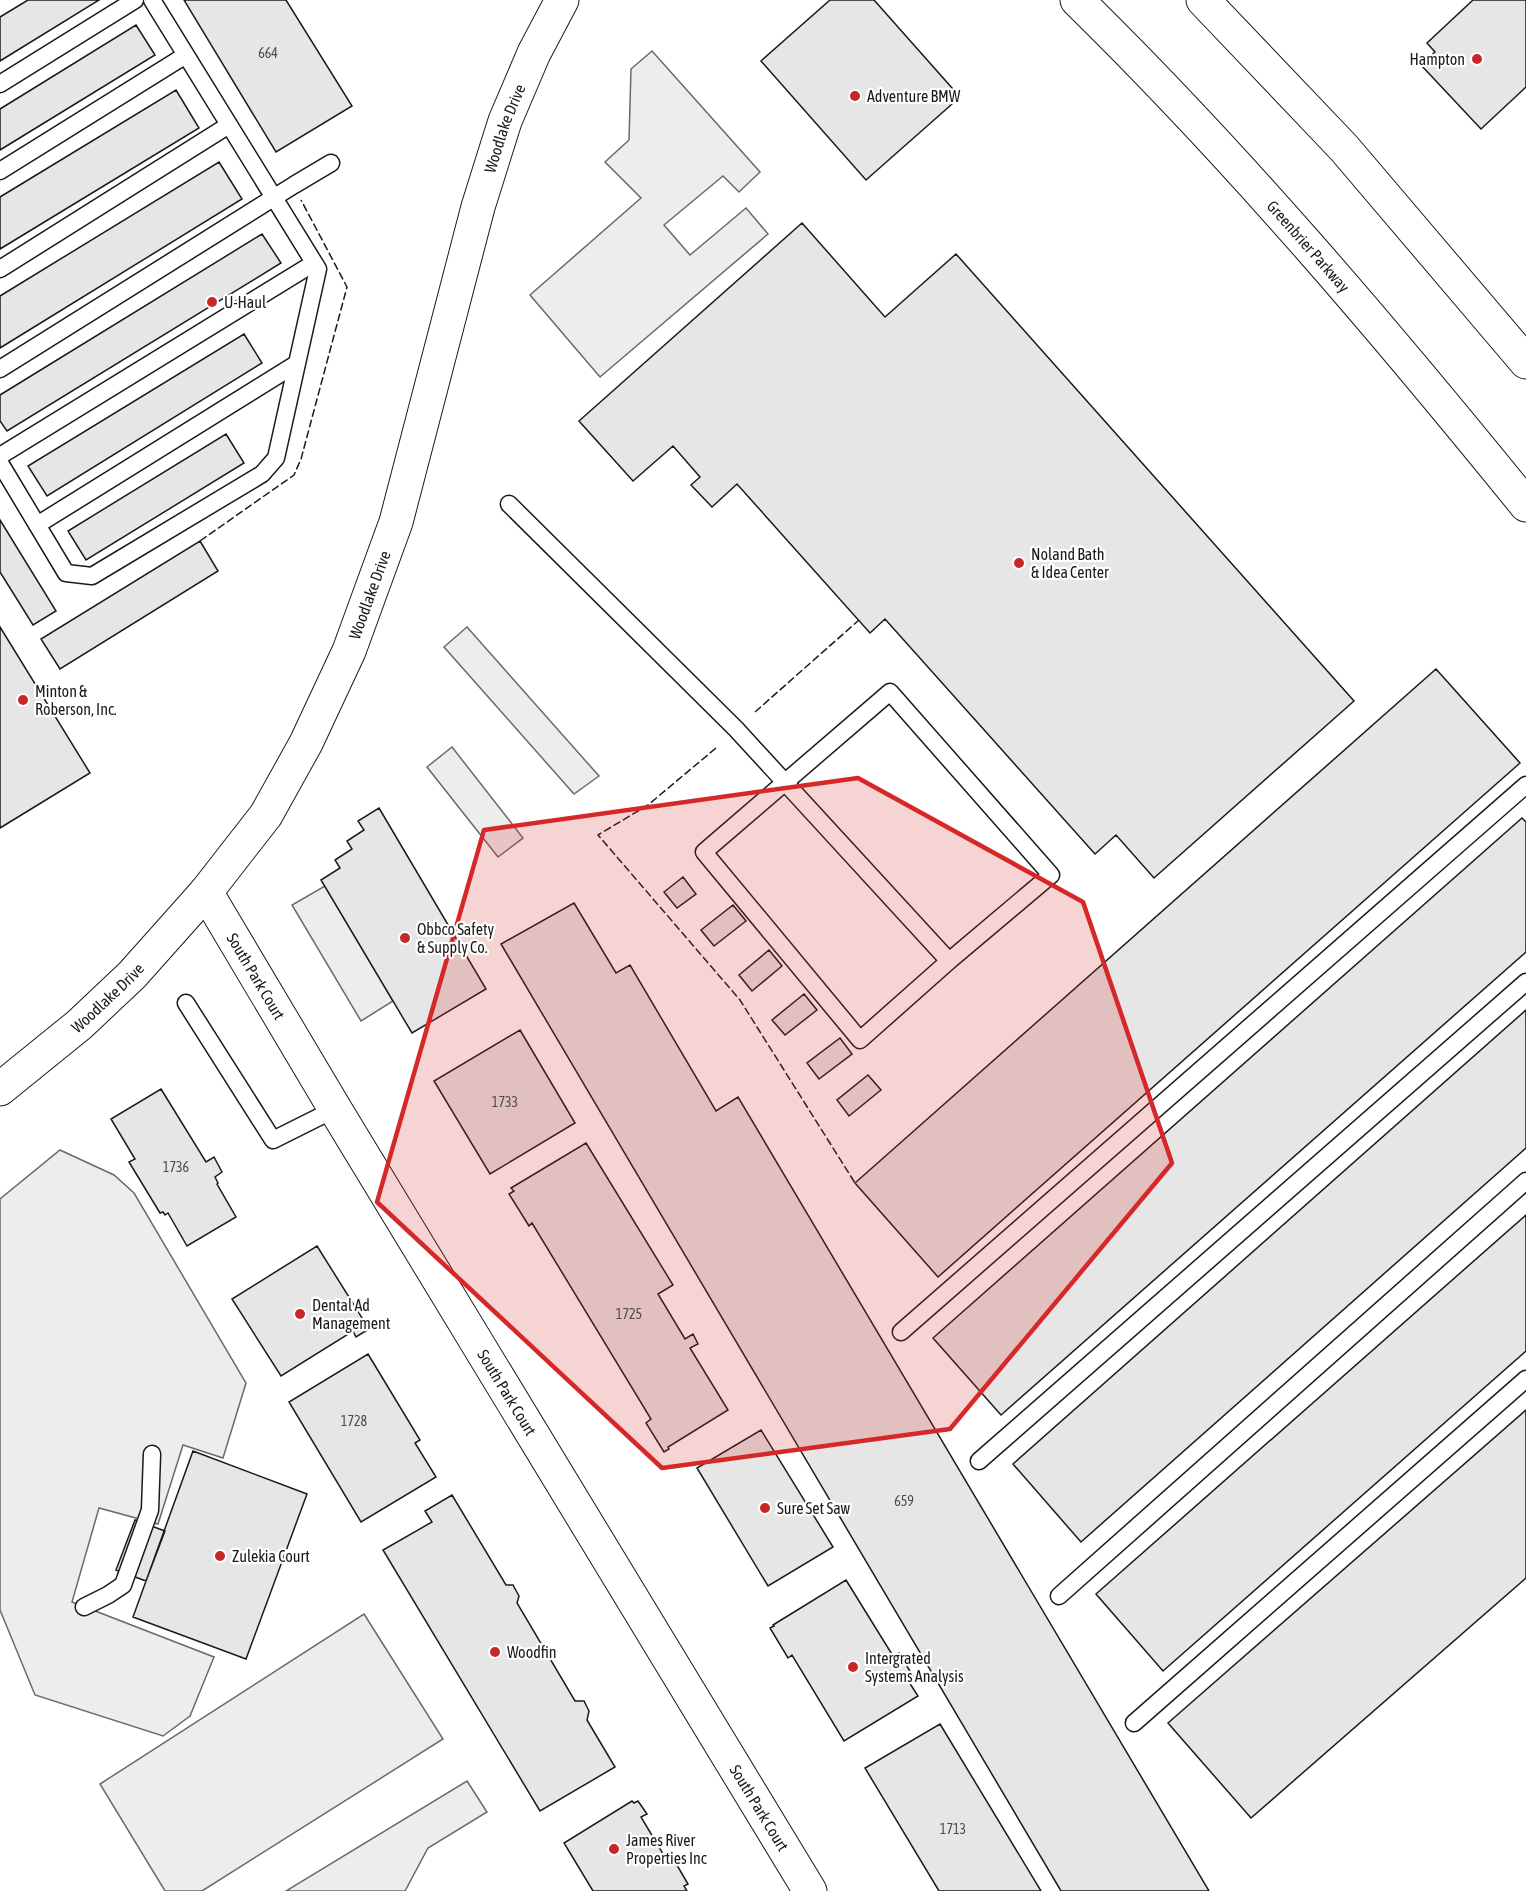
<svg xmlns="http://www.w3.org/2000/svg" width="1526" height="1891" font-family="'Asap Condensed',sans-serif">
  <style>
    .parking { fill: #ededed; stroke: #6a6a6a; stroke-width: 1.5 }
    .building { fill: #e6e6e6; stroke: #1a1a1a; stroke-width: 1.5 }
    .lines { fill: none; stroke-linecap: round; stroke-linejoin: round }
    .service-casing { stroke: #1a1a1a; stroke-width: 19 }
    .minor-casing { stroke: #1a1a1a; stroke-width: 35 }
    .tertiary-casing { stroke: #1a1a1a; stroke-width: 35 }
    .secondary-casing { stroke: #1a1a1a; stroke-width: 35 }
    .service { stroke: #fff; stroke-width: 16 }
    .minor { stroke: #fff; stroke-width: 33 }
    .tertiary { stroke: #fff; stroke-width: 33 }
    .secondary { stroke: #fff; stroke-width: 33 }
    .fence { stroke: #1a1a1a; stroke-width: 1.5; stroke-dasharray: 8 3; stroke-linecap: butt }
    .marked { fill: #d62828; fill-opacity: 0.2; stroke: #d62828; stroke-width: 4.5; stroke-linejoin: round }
    .poi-dot { fill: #c62828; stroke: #fff; stroke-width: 2 }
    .labels { text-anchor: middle; stroke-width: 4.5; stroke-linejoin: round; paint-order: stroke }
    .number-label { font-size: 14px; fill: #4d4d4d }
    .poi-label { font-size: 16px; fill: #1a1a1a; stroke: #fff; text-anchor: start }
    .street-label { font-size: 16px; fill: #1a1a1a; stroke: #fff }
  </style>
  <rect width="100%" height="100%" fill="#fff"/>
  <path class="parking" d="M652,51L760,172L739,192L723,176L664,225L690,255L746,208L768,234L600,377L530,295L641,198L605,162L629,140L631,69Z
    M467,627L599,776L574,794L444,647Z
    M452,747L523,838L498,857L427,767Z
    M325,886L393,1001L361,1021L292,905Z
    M60,1150L114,1175L134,1193L246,1383L223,1458L183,1445L158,1524L99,1508L72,1602L214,1657L190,1716L163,1736L35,1695L0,1610V1199Z
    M364,1614L443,1739L202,1891H165L100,1784Z
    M467,1781L487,1812L428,1848L405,1891H286Z"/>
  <path class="building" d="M28,0H99L0,61V17Z
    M184,0H286L352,106L276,152Z
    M830,0H874L960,97L866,180L761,61Z
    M1473,0H1526V87L1481,129L1421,65L1435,52L1427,43Z
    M136,25L155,55L0,150V109Z
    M176,90L199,128L0,249V197Z
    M219,162L242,199L0,348V296Z
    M802,223L885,317L956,254L1354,701L1154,878L1116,835L1095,854L885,619L870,633L737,484L712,507L691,485L700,477L673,446L633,481L579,421Z
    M262,234L281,263L7,431L0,421V395Z
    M244,334L262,363L47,496L28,466Z
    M226,434L244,463L86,560L68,531Z
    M0,520L56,611L33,625L0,572Z
    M200,541L218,571L60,669L41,639Z
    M0,627L90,773L0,828Z
    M1436,669L1520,763L938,1277L855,1183Z
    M379,808L486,989L412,1033L321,880L340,868L335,860L352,849L347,841L364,830L358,821Z
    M1522,818L1526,822V952L1001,1415L933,1338Z
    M683,877L696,894L677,908L664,892Z
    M574,903L616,973L630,965L716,1111L738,1097L1209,1891H1061L501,944Z
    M733,905L746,921L714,946L701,930Z
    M769,950L782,966L752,991L739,975Z
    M804,994L817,1010L785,1035L772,1020Z
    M1526,1010V1148L1081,1542L1013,1464Z
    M520,1030L575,1123L490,1174L434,1081Z
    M840,1038L852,1054L819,1079L807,1063Z
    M868,1075L881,1090L849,1116L837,1100Z
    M161,1089L206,1162L214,1157L222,1172L215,1177L218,1183L217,1184L236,1217L187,1246L168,1213L165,1215L163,1212L160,1213L129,1162L135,1159L111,1119Z
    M586,1143L673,1285L658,1294L685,1339L693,1334L698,1344L690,1348L728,1410L668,1447L669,1449L664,1452L646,1423L651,1419L532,1223L529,1226L509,1194L514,1191L511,1188Z
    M1526,1215V1351L1163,1671L1096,1594Z
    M317,1246L369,1329L356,1337L353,1331L281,1376L232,1299Z
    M368,1354L420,1440L415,1443L436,1477L361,1522L289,1402Z
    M1526,1410V1578L1251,1818L1168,1723Z
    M761,1430L833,1547L768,1586L697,1468Z
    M193,1451L307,1494L246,1659L133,1617Z
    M452,1495L506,1585H513L519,1596L517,1603L575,1701H584L589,1711L587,1720L615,1767L540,1811L383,1550L432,1522L425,1511Z
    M135,1520L165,1531L146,1581L116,1570Z
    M846,1580L893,1656L899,1653L913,1676L907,1679L918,1696L844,1741L792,1655L788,1658L770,1628L774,1626L773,1625Z
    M940,1724L1041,1891H939L865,1768Z
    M632,1801L634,1803L638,1801L647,1814L641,1817L666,1859L671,1855L688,1884L684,1886L687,1891H593L564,1843Z"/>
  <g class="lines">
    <defs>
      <path id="service" d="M0,84L135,0
        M0,171L186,55
        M0,269L229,125
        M0,369L294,185L331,163
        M0,456L314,263
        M0,463L66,573L92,576L262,474L276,458L318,269L152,0
        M509,504L736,729L949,961L860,1040L704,852L890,692L1051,875L949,961
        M37,525L296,364
        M186,1003L273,1140L335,1109
        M901,1332L1526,785
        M979,1461L1526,982
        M1059,1596L1526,1181
        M84,1607L108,1595L123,1585L150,1510L152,1454
        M1134,1723L1526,1379"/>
      <g id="minor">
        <path id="s1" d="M206,892L335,1109L810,1891"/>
      </g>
      <g id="tertiary">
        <path id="s2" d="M0,1089L79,1025L132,975L206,892L266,815L306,743L349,651L396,522L478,207L505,121L534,53L562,0"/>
      </g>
      <g id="secondary">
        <path id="s3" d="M1077,0C1238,158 1384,330 1526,505"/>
        <path d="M1203,0L1344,148L1526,362"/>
      </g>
    </defs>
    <use href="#service" class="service-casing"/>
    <use href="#minor" class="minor-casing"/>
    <use href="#tertiary" class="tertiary-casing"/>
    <use href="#secondary" class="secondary-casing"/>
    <use href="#service" class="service"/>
    <use href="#minor" class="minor"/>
    <use href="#tertiary" class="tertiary"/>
    <use href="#secondary" class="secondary"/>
    <path class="fence" d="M200,541L294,475L301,459L347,287L301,200
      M755,712L859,620
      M716,748L648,805L598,835L740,1000L855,1183"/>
  </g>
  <path class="marked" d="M858,778L1083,902L1172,1163L950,1429L662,1468L377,1202L484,830Z"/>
  <g class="poi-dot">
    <circle cx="1477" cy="59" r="6"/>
    <circle cx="855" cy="96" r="6"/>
    <circle cx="212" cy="302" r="6"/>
    <circle cx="1019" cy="563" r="6"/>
    <circle cx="23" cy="700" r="6"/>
    <circle cx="405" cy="938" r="6"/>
    <circle cx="300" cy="1314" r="6"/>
    <circle cx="765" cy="1508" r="6"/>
    <circle cx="220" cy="1556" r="6"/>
    <circle cx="495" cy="1652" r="6"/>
    <circle cx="853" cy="1667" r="6"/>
    <circle cx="614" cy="1849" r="6"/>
  </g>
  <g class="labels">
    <g class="number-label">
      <text x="268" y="58">664</text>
      <text x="505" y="1107">1733</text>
      <text x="176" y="1172">1736</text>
      <text x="629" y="1319">1725</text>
      <text x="354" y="1426">1728</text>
      <text x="904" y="1506">659</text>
      <text x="953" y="1834">1713</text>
    </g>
    <g class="poi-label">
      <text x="1465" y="65" text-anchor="end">Hampton</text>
      <text x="867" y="102">Adventure BMW</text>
      <text x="224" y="308">U-Haul</text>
      <text x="1031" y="560">Noland Bath<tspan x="1031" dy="18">&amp; Idea Center</tspan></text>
      <text x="35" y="697">Minton &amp;<tspan x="35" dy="18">Roberson, Inc.</tspan></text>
      <text x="417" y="935">Obbco Safety<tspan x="417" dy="18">&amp; Supply Co.</tspan></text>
      <text x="312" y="1311">Dental Ad<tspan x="312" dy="18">Management</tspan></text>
      <text x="777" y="1514">Sure Set Saw</text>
      <text x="232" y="1562">Zulekia Court</text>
      <text x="507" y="1658">Woodfin</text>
      <text x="865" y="1664">Intergrated<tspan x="865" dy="18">Systems Analysis</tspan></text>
      <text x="626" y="1846">James River<tspan x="626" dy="18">Properties Inc</tspan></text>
    </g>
    <g class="street-label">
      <text dy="6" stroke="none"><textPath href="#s2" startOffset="1113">Woodlake Drive</textPath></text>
      <text dy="6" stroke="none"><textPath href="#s3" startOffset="338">Greenbrier Parkway</textPath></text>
      <text dy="6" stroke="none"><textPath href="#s2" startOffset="627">Woodlake Drive</textPath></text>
      <text dy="6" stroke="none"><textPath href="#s1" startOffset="98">South Park Court</textPath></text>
      <text dy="6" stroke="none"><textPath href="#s2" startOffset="141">Woodlake Drive</textPath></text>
      <text dy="6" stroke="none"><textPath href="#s1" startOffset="584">South Park Court</textPath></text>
      <text dy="6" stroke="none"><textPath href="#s1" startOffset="1070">South Park Court</textPath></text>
    </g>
  </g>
</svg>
